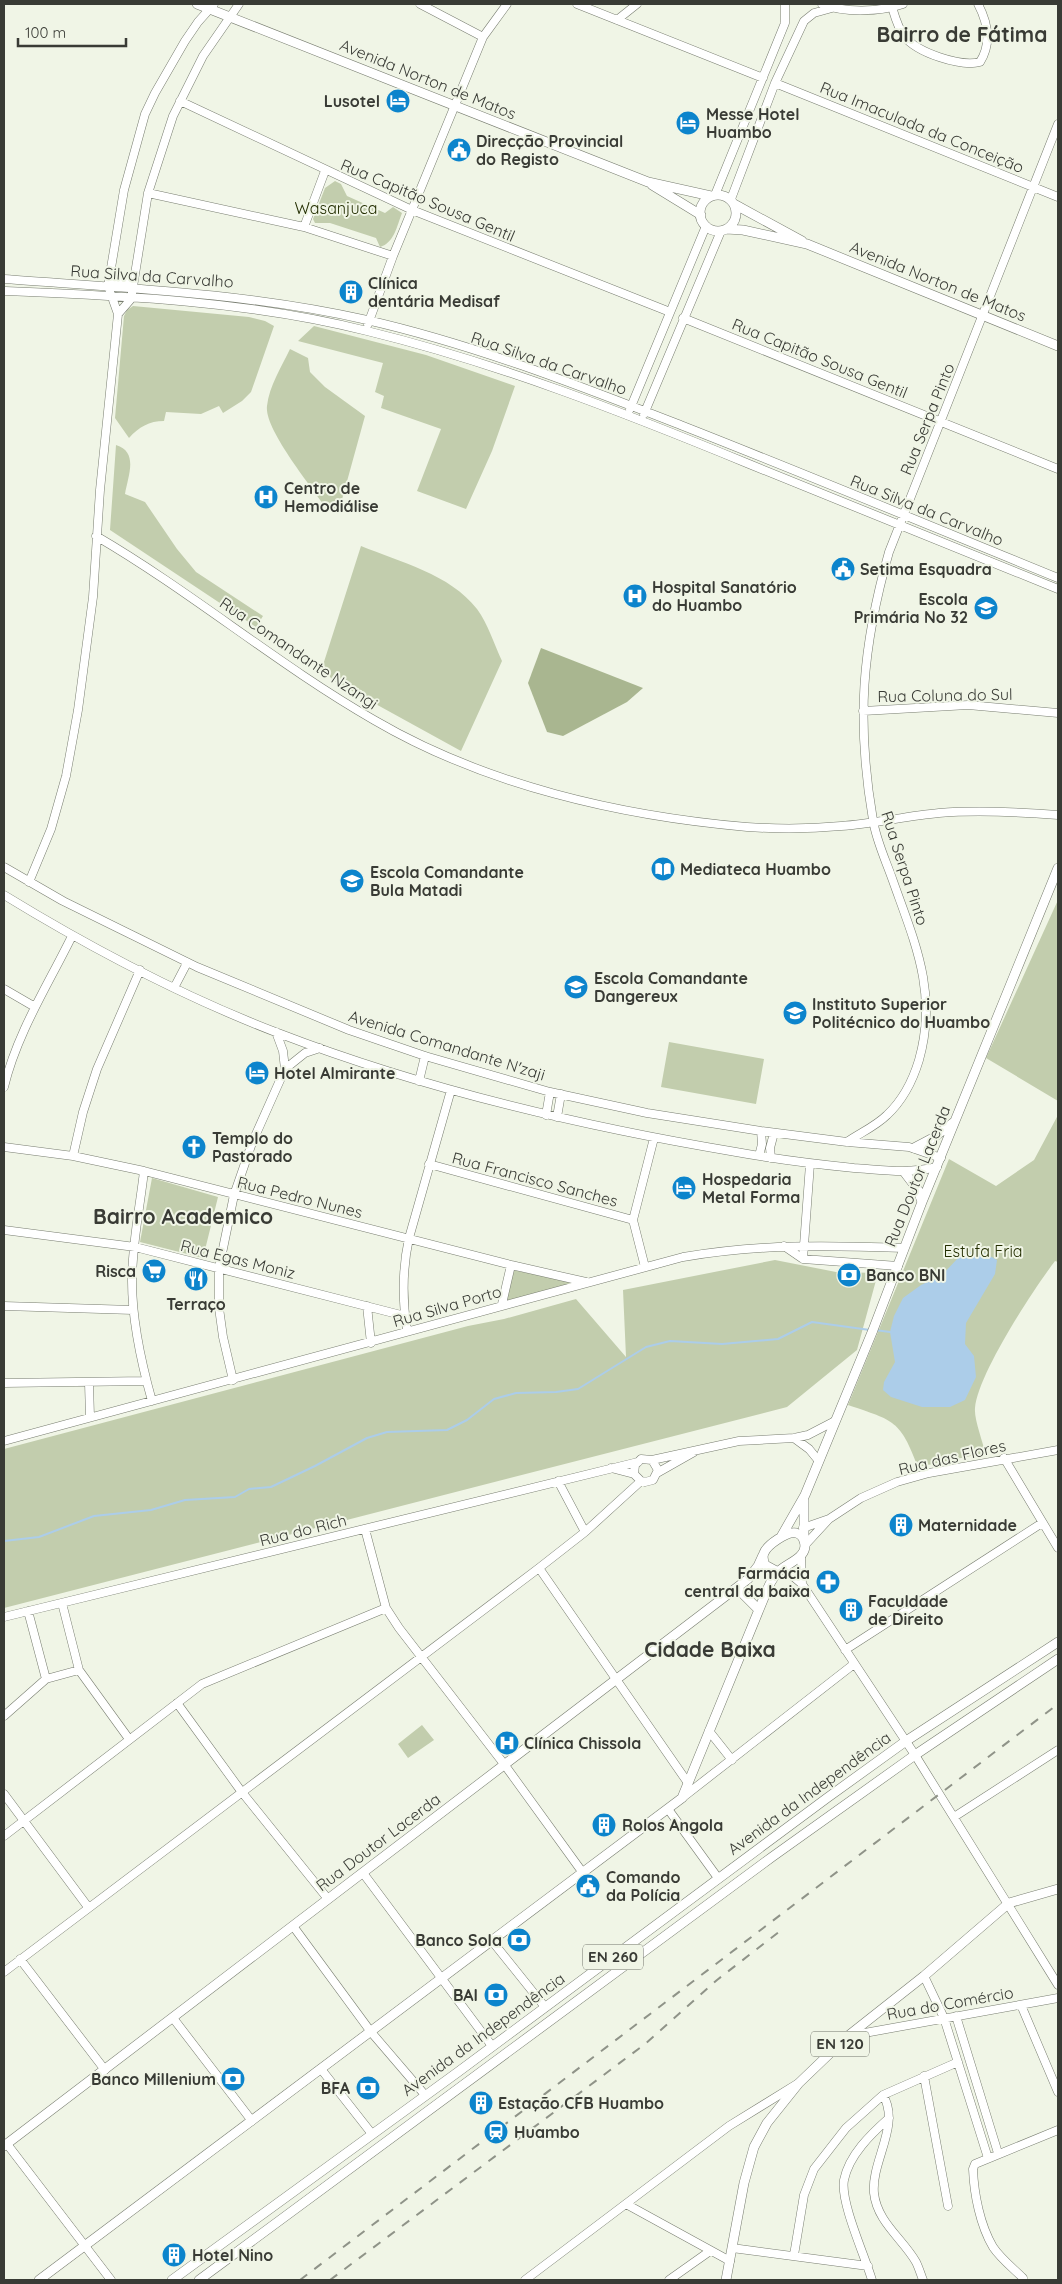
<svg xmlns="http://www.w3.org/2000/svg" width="1062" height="2284" font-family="Quicksand,sans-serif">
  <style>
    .green { fill: #c2cdad }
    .forest { fill: #a9b690 }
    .water { fill: #accde9 }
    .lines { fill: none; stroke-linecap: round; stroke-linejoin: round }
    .stream { stroke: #accde9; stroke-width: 2 }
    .minor-casing { stroke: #787d70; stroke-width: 9 }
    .major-casing { stroke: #787d70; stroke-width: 10 }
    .minor { stroke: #fff; stroke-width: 8 }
    .major { stroke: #fff; stroke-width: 9 }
    .rail { stroke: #8f9388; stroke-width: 2; stroke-dasharray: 9 9; stroke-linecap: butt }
    .labels { text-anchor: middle; stroke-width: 4; stroke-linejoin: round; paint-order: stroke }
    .shield { fill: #f0f5e6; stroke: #70736a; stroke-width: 1 }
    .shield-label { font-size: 15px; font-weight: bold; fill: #393b35 }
    .street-label { font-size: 16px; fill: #393b35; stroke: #f0f5e6 }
    .poi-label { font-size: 16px; font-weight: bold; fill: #393b35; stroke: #f0f5e6; text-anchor: start }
    .park-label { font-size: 16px; fill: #232e01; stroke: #f0f5e6 }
    .district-label { font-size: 21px; font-weight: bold; fill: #393b35; stroke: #f0f5e6 }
  </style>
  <rect width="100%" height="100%" fill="#f0f5e6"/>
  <path class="green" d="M335,181L341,184L347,196L385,213L393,207L402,213C397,226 394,243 380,247L376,238L330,223H315L313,219L325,188Z
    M133,306L249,317L265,321L274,326L251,392L242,401L223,413L219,406L201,414L166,412L164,421C149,421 139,427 129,438L115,418L124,316L127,310Z
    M314,326L426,355L515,386L492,451L466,509L417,491L441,429L381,408L384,396L375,392L383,363L298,341Z
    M290,349L308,358L310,372L325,387L365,416L338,514L326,508C312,487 264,429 267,406C269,386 282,366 290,349Z
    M116,445C139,452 128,476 125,494L145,502L177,549L196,572L263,616L256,627L110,530Z
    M361,546C400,562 450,574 477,609C488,624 494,644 502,661L461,751L332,680L323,665Z
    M1058,900V1101L986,1058Z
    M669,1042L764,1059L756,1104L661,1087Z
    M1058,1115V1262L1055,1261C1033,1290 978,1374 975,1408C974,1420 983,1441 985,1453L918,1467C900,1420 895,1421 848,1405L949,1159L996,1186L1034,1160Z
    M152,1178L218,1197L203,1258L140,1242Z
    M775,1260L836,1272L878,1273L857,1350L787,1407L4,1608V1449L468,1326L504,1319L576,1299L626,1357L623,1290Z
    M513,1270L576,1283L505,1301Z
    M422,1725L434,1740L408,1758L398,1744Z"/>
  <path class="forest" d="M541,648L643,688L627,702L563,736L547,732L528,683Z"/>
  <path class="water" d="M977,1249L997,1260L995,1274L966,1323L965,1344L974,1356L976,1377L965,1400L950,1407H922L891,1397L883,1390L884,1382L895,1362L890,1332L894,1316L903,1298L921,1285L942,1275L959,1257Z"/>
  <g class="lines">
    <path class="stream" d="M875,1330L890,1332
      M4,1541L39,1537L94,1516L151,1510L185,1500L235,1497L249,1489L271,1487L315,1466L367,1438L387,1432L447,1430L467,1420L494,1399L516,1393L556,1392L578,1389L646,1347L670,1341L722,1344L778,1339L812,1322L870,1330"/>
    <defs>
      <path id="minor" d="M420,4L483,37
        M577,4L763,78
        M822,4C844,13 880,12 903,4
        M892,7C895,17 898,28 904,36C917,53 961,67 980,62C992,43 988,23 978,4
        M617,20L637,4
        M775,83L1058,197
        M180,101L412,210L670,312
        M148,193L304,227L393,256
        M715,195L785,23V4
        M731,199L775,83L804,21L814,13L832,8
        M304,227L325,171
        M111,269L115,280L126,282L135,274
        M4,279C126,288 247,293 367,320C476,345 580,386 683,426C808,475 933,527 1058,578
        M4,291C125,296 249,301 367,331C498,363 625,413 749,464C852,505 955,547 1058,589
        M118,314L131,299L148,193L173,116L203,56L239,4
        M683,318L1058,469
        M368,324L393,256L483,37L507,4
        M630,409L706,226
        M644,414L721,231
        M96,536C192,592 278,665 374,720C485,785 620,816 747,827C777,829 810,829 841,826C873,824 906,816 939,813C978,810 1019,812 1058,815
        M863,711L968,705L1058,713
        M4,867L63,901L197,967L349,1030L425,1056L550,1092L647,1113L761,1131L847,1142L909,1147L941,1158
        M29,882L51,829L66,776L78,710L93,597L100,490L118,314L108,286L124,190L145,114L155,93L185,41L198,22L214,4
        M4,895C89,947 184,997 278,1033C426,1090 580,1126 736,1152C775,1159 814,1164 854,1168C884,1170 907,1174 937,1167
        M175,986L187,963
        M4,989L35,1007
        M276,1032L283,1051L285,1069
        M419,1081L425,1056
        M4,1087C17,1033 48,985 72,936
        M546,1115L550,1092
        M557,1117L561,1094
        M847,1142C860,1133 876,1126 887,1115C903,1100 913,1080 919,1060C938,993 915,943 893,881C886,861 876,840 873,820C856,721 862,647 889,552L1058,124
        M4,1147L73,1156L144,1171L511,1265L586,1282
        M73,1156L83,1112L97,1069L140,970
        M759,1156L762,1144L761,1131
        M771,1158L770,1148L774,1133
        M429,1164L633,1220
        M144,1171C140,1207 132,1244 132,1281C132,1322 141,1362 152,1401
        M4,1230L135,1247L405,1316
        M784,1246L803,1259L898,1266
        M803,1259L810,1164
        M645,1267L633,1220L654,1138
        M502,1304L511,1265
        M4,1306L133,1310
        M367,1306L371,1343
        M407,1330C402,1298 402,1270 409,1238L451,1090
        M233,1380L223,1337L219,1308V1268L234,1195L252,1143L285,1069L305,1053L320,1048
        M4,1383L146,1381
        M89,1383L90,1417
        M794,1438L809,1449L818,1460
        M4,1441L683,1257C760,1244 826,1245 904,1248
        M1004,1458L1058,1548
        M652,1460L739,1441L794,1438L808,1435L835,1421
        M611,1468L634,1474
        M657,1473L694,1452
        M558,1481L585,1532
        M803,1528L829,1519L861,1498L897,1482L929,1473L1058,1450
        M365,1529L386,1608L399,1628L504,1764L583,1873
        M805,1545L828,1520
        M801,1555L802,1584
        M539,1568L688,1783
        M783,1568L802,1584L915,1755L1058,1985
        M62,1603L79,1670L129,1739
        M28,1611L46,1679
        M4,1617L638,1462
        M845,1650L1042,1523
        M177,1703L241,1791L328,1899
        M4,1716L46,1679L79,1670
        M709,1731L732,1760
        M4,1794L88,1907
        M682,1798L854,1664
        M668,1809L718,1878
        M954,1817L1058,1750
        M4,1836L202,1684L386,1608
        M363,1873L492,2046
        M293,1926L371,2032L425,2095
        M492,1941L545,2007
        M20,1959L105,2070
        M4,1972L539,1568L585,1532L641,1481L645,1482L653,1480L658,1470L652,1460L641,1459L635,1465L634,1474L641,1481
        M924,1976L944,2018L988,2158
        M1021,2005L1058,2092
        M956,2016L998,2153
        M173,2018L252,2121
        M848,2036L1058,1998
        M321,2069L372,2134
        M924,2076L948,2206
        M883,2095C901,2125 871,2161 874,2193C877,2222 903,2239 916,2262C919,2268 921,2275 923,2280
        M7,2144L111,2280
        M626,2204L730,2261
        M732,2248L868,2266
        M794,2255L804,2195L814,2169L846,2128L883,2095L958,2062
        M1023,2278C1013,2268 1001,2259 993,2247C980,2225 974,2194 973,2169L975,2164L1058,2130
        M525,2280L729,2126L797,2084
        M669,2280L710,2251
        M872,2280C865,2256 840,2202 844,2180C849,2155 871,2134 889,2118"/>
      <path id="major" d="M197,4L648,182L711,196
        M652,185L701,215
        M700 213a18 18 0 1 1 36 0a18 18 0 1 1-36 0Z
        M734,204L802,241
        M726,229L743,230L807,244L1058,346
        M914,1148L933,1138L954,1122
        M905,1173L918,1190L922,1202
        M781,1537L805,1495L873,1330L922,1202L1058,868
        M804,1539V1500
        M737,1588L758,1609
        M4,2146L748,1579L758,1566L763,1555
        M39,2280L682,1798L765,1595C768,1587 773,1577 779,1571C787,1563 810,1557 804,1541C803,1537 800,1534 796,1533C787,1531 767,1545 764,1553C762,1557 763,1560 765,1565L778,1572
        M172,2280L458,2072L827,1798L906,1741L1058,1642
        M199,2280L772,1857L915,1755L1058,1659
        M726,2280L744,2183L754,2147L767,2123L799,2083L848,2036L924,1976L1009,1903L1058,1889"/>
    </defs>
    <use href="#minor" class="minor-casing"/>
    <use href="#major" class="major-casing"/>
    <use href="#minor" class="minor"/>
    <use href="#major" class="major"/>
    <path class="rail" d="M300,2280L1058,1704
      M330,2280L645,2044L717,1980L784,1928"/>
  </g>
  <defs>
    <symbol id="hotel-disc" viewBox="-11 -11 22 22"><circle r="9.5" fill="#0c84cc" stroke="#f0f5e6"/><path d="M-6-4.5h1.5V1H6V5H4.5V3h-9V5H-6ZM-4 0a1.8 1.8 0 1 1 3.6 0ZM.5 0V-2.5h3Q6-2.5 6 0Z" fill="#fff"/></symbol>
    <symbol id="civic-disc" viewBox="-11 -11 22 22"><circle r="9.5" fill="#0c84cc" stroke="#f0f5e6"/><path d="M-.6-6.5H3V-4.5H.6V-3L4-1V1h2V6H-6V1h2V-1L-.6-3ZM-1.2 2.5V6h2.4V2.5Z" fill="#fff"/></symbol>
    <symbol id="building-disc" viewBox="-11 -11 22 22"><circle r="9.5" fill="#0c84cc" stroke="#f0f5e6"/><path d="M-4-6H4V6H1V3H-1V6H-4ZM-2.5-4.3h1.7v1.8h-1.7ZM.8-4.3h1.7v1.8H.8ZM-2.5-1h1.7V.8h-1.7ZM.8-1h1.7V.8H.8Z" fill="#fff"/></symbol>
    <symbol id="hospital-disc" viewBox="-11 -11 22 22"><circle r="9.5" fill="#0c84cc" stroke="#f0f5e6"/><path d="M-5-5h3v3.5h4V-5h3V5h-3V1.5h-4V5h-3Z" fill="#fff"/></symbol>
    <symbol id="school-disc" viewBox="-11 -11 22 22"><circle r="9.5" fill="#0c84cc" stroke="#f0f5e6"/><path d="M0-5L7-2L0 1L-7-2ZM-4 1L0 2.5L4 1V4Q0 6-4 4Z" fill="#fff"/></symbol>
    <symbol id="library-disc" viewBox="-11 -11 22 22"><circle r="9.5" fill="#0c84cc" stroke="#f0f5e6"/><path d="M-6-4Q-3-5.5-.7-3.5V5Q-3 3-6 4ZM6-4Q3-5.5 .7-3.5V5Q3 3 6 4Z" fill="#fff"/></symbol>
    <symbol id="university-disc" viewBox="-11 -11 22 22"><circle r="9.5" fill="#0c84cc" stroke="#f0f5e6"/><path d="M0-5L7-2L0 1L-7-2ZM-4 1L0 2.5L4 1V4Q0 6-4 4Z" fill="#fff"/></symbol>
    <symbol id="church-disc" viewBox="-11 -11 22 22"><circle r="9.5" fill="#0c84cc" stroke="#f0f5e6"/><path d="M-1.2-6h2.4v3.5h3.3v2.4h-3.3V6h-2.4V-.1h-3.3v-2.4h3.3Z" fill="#fff"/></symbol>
    <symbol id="supermarket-disc" viewBox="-11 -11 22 22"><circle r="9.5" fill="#0c84cc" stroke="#f0f5e6"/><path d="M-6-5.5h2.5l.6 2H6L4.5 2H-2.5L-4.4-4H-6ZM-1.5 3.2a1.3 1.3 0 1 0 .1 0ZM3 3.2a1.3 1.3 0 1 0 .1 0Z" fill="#fff"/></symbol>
    <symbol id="bank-disc" viewBox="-11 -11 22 22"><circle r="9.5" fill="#0c84cc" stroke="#f0f5e6"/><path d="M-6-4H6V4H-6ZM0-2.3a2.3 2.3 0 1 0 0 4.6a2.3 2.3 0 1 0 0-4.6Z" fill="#fff"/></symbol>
    <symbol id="restaurant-disc" viewBox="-11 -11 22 22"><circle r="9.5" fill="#0c84cc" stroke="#f0f5e6"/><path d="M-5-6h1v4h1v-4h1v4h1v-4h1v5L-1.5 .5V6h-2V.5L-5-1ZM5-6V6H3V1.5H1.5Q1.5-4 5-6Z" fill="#fff"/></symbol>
    <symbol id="pharmacy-disc" viewBox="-11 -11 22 22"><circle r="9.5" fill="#0c84cc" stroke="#f0f5e6"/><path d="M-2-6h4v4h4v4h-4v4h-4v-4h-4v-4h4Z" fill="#fff"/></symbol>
    <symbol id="station-disc" viewBox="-11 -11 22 22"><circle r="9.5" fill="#0c84cc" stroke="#f0f5e6"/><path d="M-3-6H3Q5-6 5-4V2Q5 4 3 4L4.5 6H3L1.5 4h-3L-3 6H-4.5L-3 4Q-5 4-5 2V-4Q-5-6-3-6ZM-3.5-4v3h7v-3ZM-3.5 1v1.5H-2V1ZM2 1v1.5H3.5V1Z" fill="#fff"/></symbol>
  </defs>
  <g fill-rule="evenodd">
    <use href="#hotel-disc" x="384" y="87" width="28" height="28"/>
    <use href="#hotel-disc" x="674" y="109" width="28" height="28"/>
    <use href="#civic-disc" x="445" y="136" width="28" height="28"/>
    <use href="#building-disc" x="337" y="278" width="28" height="28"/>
    <use href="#hospital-disc" x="252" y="483" width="28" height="28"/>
    <use href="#civic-disc" x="829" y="555" width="28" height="28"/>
    <use href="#hospital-disc" x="621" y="582" width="28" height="28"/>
    <use href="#school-disc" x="972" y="594" width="28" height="28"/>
    <use href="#library-disc" x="649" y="855" width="28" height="28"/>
    <use href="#school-disc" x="338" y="867" width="28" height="28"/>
    <use href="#school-disc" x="562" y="973" width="28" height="28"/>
    <use href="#university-disc" x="781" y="999" width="28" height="28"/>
    <use href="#hotel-disc" x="243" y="1059" width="28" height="28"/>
    <use href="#church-disc" x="180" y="1133" width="28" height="28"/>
    <use href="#hotel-disc" x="670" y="1174" width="28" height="28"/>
    <use href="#supermarket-disc" x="140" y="1257" width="28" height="28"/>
    <use href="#bank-disc" x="835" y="1261" width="28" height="28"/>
    <use href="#restaurant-disc" x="182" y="1265" width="28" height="28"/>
    <use href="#building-disc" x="887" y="1511" width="28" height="28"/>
    <use href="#pharmacy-disc" x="814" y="1568" width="28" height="28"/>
    <use href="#building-disc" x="837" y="1596" width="28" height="28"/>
    <use href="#hospital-disc" x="493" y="1729" width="28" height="28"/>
    <use href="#building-disc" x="590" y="1811" width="28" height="28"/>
    <use href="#civic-disc" x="574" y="1872" width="28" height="28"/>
    <use href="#bank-disc" x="505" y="1926" width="28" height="28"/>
    <use href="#bank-disc" x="482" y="1981" width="28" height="28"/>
    <use href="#bank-disc" x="219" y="2065" width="28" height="28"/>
    <use href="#bank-disc" x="354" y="2074" width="28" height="28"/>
    <use href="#building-disc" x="467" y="2089" width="28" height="28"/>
    <use href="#station-disc" x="482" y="2118" width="28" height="28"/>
    <use href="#building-disc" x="160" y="2241" width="28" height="28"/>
  </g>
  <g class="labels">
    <g class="shield">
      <rect x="583" y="1944.5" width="60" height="25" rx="4"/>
      <rect x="811" y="2031.5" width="58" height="25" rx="4"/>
    </g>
    <g class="shield-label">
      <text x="613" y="1962">EN 260</text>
      <text x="840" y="2049">EN 120</text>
    </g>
    <g class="street-label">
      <text transform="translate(428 79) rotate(22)" y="6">Avenida Norton de Matos</text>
      <text transform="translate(922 127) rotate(22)" y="6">Rua Imaculada da Conceição</text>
      <text transform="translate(428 200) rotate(23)" y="6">Rua Capitão Sousa Gentil</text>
      <text transform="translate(152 276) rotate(4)" y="6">Rua Silva da Carvalho</text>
      <text transform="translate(938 281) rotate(22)" y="6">Avenida Norton de Matos</text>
      <text transform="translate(820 358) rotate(22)" y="6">Rua Capitão Sousa Gentil</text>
      <text transform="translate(549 363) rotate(19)" y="6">Rua Silva da Carvalho</text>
      <text transform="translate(927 419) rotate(-68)" y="6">Rua Serpa Pinto</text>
      <text transform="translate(927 510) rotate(22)" y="6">Rua Silva da Carvalho</text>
      <text transform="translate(299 653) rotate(34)" y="6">Rua Comandante Nzangi</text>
      <text transform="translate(945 695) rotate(-1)" y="6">Rua Coluna do Sul</text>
      <text transform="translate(905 868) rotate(72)" y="6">Rua Serpa Pinto</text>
      <text transform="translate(447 1045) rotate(17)" y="6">Avenida Comandante N'zaji</text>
      <text transform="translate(917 1176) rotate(-68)" y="6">Rua Doutor Lacerda</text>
      <text transform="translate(535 1179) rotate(15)" y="6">Rua Francisco Sanches</text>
      <text transform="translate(300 1197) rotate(14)" y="6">Rua Pedro Nunes</text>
      <text transform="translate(238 1259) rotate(14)" y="6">Rua Egas Moniz</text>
      <text transform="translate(447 1306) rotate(-16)" y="6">Rua Silva Porto</text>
      <text transform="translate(952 1457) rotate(-13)" y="6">Rua das Flores</text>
      <text transform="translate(303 1530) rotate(-14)" y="6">Rua do Rich</text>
      <text transform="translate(809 1793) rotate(-36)" y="6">Avenida da Independência</text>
      <text transform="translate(378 1842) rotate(-37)" y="6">Rua Doutor Lacerda</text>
      <text transform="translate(950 2003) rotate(-10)" y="6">Rua do Comércio</text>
      <text transform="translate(483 2034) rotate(-36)" y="6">Avenida da Independência</text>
    </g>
    <g class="poi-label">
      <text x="380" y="107" text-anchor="end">Lusotel</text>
      <text x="706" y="120">Messe Hotel<tspan x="706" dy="18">Huambo</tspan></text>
      <text x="476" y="147">Direcção Provincial<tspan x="476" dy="18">do Registo</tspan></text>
      <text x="368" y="289">Clínica<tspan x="368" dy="18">dentária Medisaf</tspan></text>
      <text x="284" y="494">Centro de<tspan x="284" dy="18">Hemodiálise</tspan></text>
      <text x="860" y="575">Setima Esquadra</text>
      <text x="652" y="593">Hospital Sanatório<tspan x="652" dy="18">do Huambo</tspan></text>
      <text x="968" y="605" text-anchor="end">Escola<tspan x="968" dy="18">Primária No 32</tspan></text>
      <text x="680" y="875">Mediateca Huambo</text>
      <text x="370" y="878">Escola Comandante<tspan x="370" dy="18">Bula Matadi</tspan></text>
      <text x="594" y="984">Escola Comandante<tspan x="594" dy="18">Dangereux</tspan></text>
      <text x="812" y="1010">Instituto Superior<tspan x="812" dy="18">Politécnico do Huambo</tspan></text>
      <text x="274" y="1079">Hotel Almirante</text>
      <text x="212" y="1144">Templo do<tspan x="212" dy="18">Pastorado</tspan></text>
      <text x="702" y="1185">Hospedaria<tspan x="702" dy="18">Metal Forma</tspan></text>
      <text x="136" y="1277" text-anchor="end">Risca</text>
      <text x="866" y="1281">Banco BNI</text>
      <text x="196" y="1310" text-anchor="middle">Terraço</text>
      <text x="918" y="1531">Maternidade</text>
      <text x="810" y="1579" text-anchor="end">Farmácia<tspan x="810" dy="18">central da baixa</tspan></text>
      <text x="868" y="1607">Faculdade<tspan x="868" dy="18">de Direito</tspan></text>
      <text x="524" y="1749">Clínica Chissola</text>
      <text x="622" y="1831">Rolos Angola</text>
      <text x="606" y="1883">Comando<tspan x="606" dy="18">da Polícia</tspan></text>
      <text x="502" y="1946" text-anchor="end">Banco Sola</text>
      <text x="478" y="2001" text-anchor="end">BAI</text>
      <text x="216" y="2085" text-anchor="end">Banco Millenium</text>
      <text x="350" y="2094" text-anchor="end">BFA</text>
      <text x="498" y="2109">Estação CFB Huambo</text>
      <text x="514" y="2138">Huambo</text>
      <text x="192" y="2261">Hotel Nino</text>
    </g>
    <g class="park-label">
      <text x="336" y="214">Wasanjuca</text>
      <text x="983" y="1257">Estufa Fria</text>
    </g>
    <g class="district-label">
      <text x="962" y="42">Bairro de Fátima</text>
      <text x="183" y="1224">Bairro Academico</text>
      <text x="710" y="1657">Cidade Baixa</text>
    </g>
  </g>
  <rect width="1062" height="2284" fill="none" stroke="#393b35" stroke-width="10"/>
  <path d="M18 38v8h108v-8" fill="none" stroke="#393b35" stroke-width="2.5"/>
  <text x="25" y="38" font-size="15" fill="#393b35" stroke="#f0f5e6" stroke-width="4" paint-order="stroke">100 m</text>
</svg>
